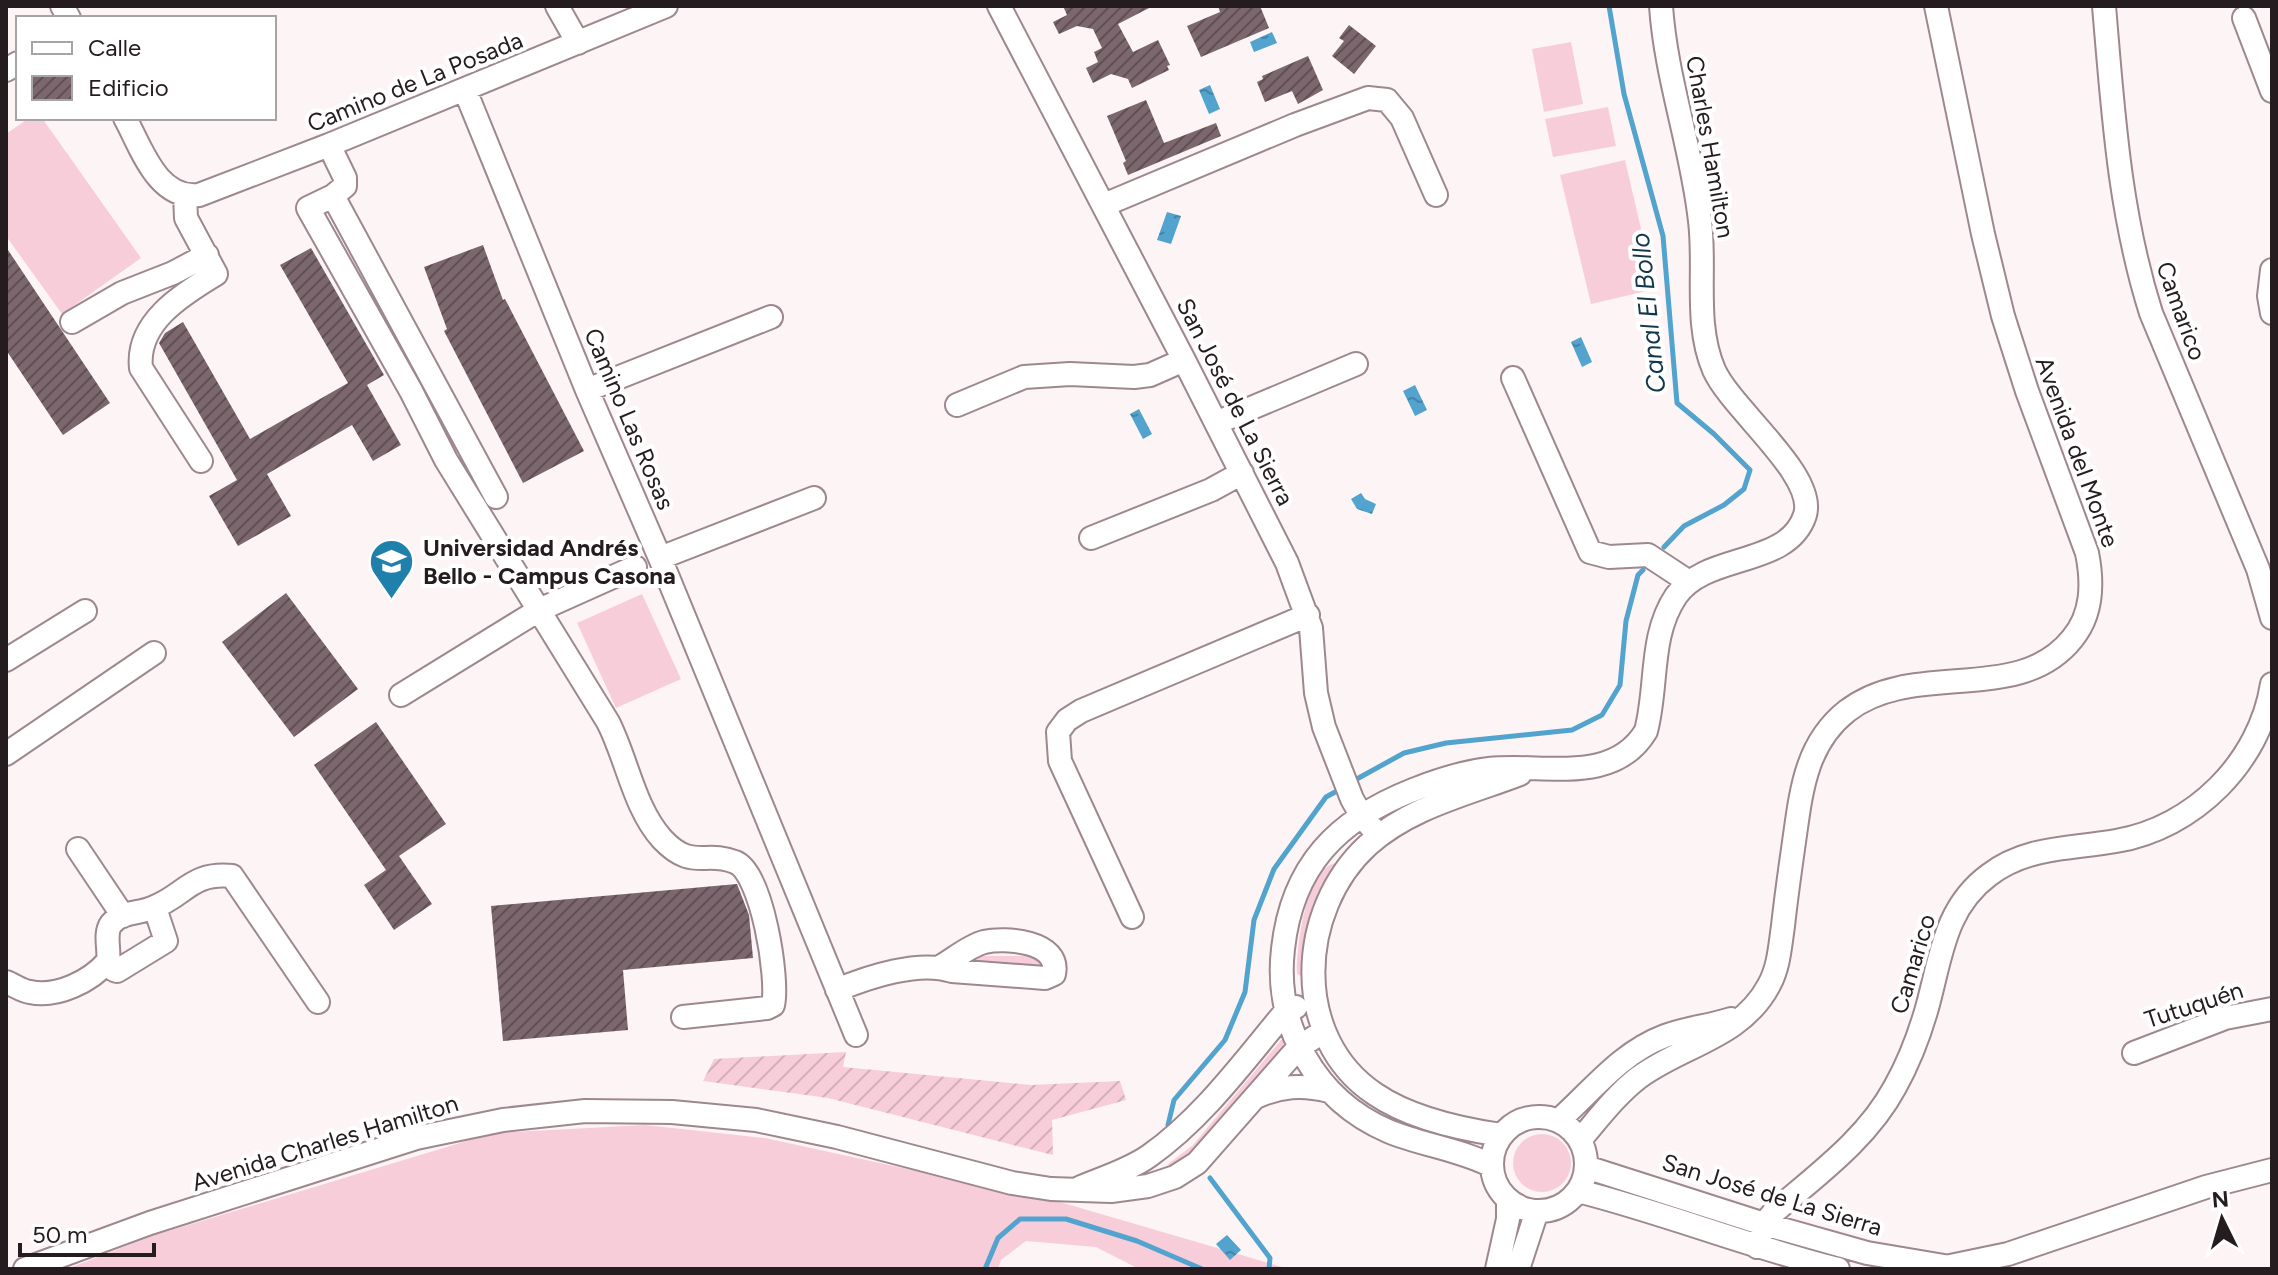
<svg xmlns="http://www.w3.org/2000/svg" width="2278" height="1275" font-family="Figtree,sans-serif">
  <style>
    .grass { fill: #f8cdda }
    .garden { fill: url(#garden-furrows) }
    .water { fill: url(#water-ripples) }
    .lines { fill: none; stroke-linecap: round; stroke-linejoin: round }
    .stream { stroke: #52a3ce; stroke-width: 5 }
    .building { fill: url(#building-hatch) }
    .minor-casing { stroke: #9d888e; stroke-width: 26 }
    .minor { stroke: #fff; stroke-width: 22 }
    .labels { text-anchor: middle; stroke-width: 8; stroke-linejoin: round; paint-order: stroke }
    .street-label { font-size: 24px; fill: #241c1f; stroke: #fff }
    .poi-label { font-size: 24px; font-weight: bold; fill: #241c1f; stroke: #fff; text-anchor: start }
    .water-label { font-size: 26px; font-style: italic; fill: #13374a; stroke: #fff }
  </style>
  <defs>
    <pattern id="garden-furrows" width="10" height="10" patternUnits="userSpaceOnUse" patternTransform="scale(2)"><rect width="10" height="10" fill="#f8cdda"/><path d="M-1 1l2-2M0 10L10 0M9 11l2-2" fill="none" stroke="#d4afbb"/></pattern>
    <pattern id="water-ripples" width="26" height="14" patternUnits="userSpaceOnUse" patternTransform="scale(2)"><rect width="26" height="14" fill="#52a3ce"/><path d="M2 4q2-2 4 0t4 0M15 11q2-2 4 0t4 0" fill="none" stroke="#4484a7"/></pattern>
    <pattern id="building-hatch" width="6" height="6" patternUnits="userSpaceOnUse" patternTransform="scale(2)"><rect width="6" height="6" fill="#7b676d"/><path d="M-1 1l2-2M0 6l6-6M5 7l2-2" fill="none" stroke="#5f4f54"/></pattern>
  </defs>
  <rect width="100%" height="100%" fill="#fdf4f6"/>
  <path class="grass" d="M1571,42L1583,104L1544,112L1532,49Z
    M1608,107L1616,146L1553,157L1545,119Z
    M29,118H42L141,258L62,314L6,236V134Z
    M1625,160L1655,289L1591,304L1560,175Z
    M642,594L681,679L616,708L577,623Z
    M1336,863L1338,867L1306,972L1301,976L1297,974C1296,949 1306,867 1336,863Z
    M976,956H1036L1048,966L1040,971L963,966Z
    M1285,1039L1289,1045L1199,1147L1174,1167L1169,1168L1167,1165L1193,1145L1281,1040Z
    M645,1125L765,1138L1060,1202L1289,1269H1139L1096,1247L1026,1241L1001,1260L998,1269H67L152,1236L493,1133Z
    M1513 1163a29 29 0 1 1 58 0a29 29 0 1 1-58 0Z"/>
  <path class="garden" d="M846,1052L843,1067L1031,1085L1120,1081L1126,1100L1052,1120L1053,1155L828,1098L703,1081L714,1059Z"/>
  <path class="water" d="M1272,32L1277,43L1254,52L1250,42Z
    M1210,85L1220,109L1209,114L1199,90Z
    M1167,212L1181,216L1171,244L1157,240Z
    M1581,337L1592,362L1582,367L1571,342Z
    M1415,385L1427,410L1415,416L1403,391Z
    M1139,409L1152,434L1143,439L1130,414Z
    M1361,493L1365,499L1376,504L1372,514L1357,509L1351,499Z
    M1227,1235L1241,1250L1230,1260L1216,1244Z"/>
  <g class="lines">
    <path class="stream" d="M1609,6L1624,94L1663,236L1677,403L1714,434L1750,470L1744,489L1724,505L1684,526L1664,547
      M1355,780L1404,753L1446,743L1572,730L1602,715L1620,685L1626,621L1638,575L1643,570
      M1168,1125L1174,1100L1225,1040L1245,992L1254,920L1274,869L1326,797L1337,791
      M1210,1178L1270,1258L1269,1269
      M985,1269L998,1238L1020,1219H1066L1137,1241L1202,1269"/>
  </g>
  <path class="building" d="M1063,6L1095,8L1153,6L1118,24L1133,52L1158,40L1170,65L1167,66L1169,70L1132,88L1128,79L1111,74L1093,83L1086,68L1098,62L1094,52L1102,48L1093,29L1077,26L1059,34L1053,22L1067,15Z
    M1218,6H1260L1269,28L1201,57L1187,26L1220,12Z
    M1349,25L1376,46L1354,74L1332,56L1344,41L1339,38Z
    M1308,56L1323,90L1298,104L1292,91L1265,102L1257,82L1263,79L1262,76Z
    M1146,100L1164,143L1216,123L1221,136L1128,175L1123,163L1126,161L1107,116Z
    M483,245L503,300L505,299L584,451L523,483L444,331L447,329L424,267Z
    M6,247L110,403L63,435L6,350Z
    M311,248L384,375L367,385L401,445L373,461L352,425L267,474L291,516L238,546L209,496L237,480L159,343L165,333L183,322L250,439L348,383L280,265Z
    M286,593L358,689L294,737L222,642Z
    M376,722L446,824L399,856L432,904L394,930L364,885L386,870L314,765Z
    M737,884L749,915L753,958L623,970L628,1030L503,1041L491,906Z"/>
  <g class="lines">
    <defs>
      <path id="minor" d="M62,6L69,18
        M557,6L578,43
        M999,6L1184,360L1287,563L1311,628L1316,693L1324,727L1352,799L1361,815L1379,836
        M2104,6C2113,111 2119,212 2151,313L2258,569L2272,618
        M2244,18L2272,91
        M6,70L18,63
        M465,90L587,390L660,558L856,1035
        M125,118C141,147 157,200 199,195L329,145L666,6
        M329,145L345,178V186L333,196L496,497
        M185,195L186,218L216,274C181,295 136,323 141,368L201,461
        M333,196L308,208L411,391L446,460L608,722C627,759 634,808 662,839C692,871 705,850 735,862C762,872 779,979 773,1005L767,1008L683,1017
        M1104,205L1295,125L1368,98L1387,100L1402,118L1436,195
        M2272,270L2269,296L2272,313
        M72,322L122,293L173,273L207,255
        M1513,378L1590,552L1609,557L1648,555L1689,582
        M587,390L771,317
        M957,405L1024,377L1070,374L1134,377L1150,375L1184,360
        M1216,423L1356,364
        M1091,538L1211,490L1242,473
        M660,558L814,498
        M6,660L85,611
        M401,695L539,610L635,567
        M6,754L154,653
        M78,849L123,916
        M1132,917L1060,761L1058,732L1067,720L1081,711L1308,615
        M108,961L114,970L117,971L166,941L155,908
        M6,982C14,985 22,991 30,992C57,998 91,981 108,961C110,950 104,934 111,924C122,911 138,914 152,908C185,896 190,872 232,876L318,1002
        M837,990C868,977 919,960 952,971L1045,978L1054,974C1061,941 1005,937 984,942C969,946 954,959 940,967
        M2134,1053L2225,1018L2272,1009
        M1256,1097C1280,1086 1302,1084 1329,1091
        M1492 1164a47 47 0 1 1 94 0a47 47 0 1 1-94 0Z
        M1558,1121C1592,1091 1620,1053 1665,1036C1686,1028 1710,1026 1731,1019
        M1501,1135C1460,1129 1410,1118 1375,1094C1291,1038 1297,910 1368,845C1410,807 1468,794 1520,774
        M1580,1140C1598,1119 1616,1095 1638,1078C1682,1045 1741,1038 1769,985C1779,967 1780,946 1783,926C1786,898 1790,870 1794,842C1801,793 1805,744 1847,711C1914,659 2018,706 2072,639C2093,614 2093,583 2087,553L2027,391L2003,316L1983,234L1936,6
        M1492,1166C1459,1149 1421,1145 1388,1131C1316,1100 1274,1026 1283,949C1292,866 1337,820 1413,790C1438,780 1463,772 1489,769C1543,763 1613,786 1646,731C1658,686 1649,636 1676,596C1706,552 1788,568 1805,515C1817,475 1732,410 1714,370C1694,324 1706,270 1700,221C1692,148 1666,79 1661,6
        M1586,1167L1764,1224L1867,1253L1944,1266
        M1081,1187C1103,1178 1129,1170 1149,1156C1203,1118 1244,1061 1286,1011L1296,1007
        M1578,1191C1665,1213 1750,1247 1838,1269
        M1757,1247L1764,1224L1774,1212C1818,1174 1867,1139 1895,1087C1909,1062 1919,1036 1927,1008C1941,958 1944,908 1989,875C2027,846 2071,849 2116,841C2194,828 2260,762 2272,684
        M25,1269L150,1223L416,1138L503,1120L585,1111L672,1112L756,1120L837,1137L1012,1183L1051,1189L1111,1191L1148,1186L1175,1177L1197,1163L1298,1048L1324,1031
        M1497,1269L1508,1219V1200
        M1518,1269L1537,1211
        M1936,1269L2008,1254L2206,1187L2272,1170"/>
    </defs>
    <use href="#minor" class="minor-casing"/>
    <use href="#minor" class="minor"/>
  </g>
  <defs>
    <symbol id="university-pin" viewBox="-11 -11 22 30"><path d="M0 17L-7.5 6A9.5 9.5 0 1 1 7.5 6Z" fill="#2080ac" stroke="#fff"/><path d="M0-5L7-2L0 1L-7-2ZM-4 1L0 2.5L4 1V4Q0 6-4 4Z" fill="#fff"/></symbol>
  </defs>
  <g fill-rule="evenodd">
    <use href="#university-pin" x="366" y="536" width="51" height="69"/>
  </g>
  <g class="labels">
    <g class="street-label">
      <text transform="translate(415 82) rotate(-22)" y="8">Camino de La Posada</text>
      <text transform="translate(1710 147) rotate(80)" y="8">Charles Hamilton</text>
      <text transform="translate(2181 311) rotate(70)" y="8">Camarico</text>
      <text transform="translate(1235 402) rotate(63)" y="8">San José de La Sierra</text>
      <text transform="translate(629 419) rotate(67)" y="8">Camino Las Rosas</text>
      <text transform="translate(2077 452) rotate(70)" y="8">Avenida del Monte</text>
      <text transform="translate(1913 964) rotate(-73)" y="8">Camarico</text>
      <text transform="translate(2194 1005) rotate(-18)" y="8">Tutuquén</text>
      <text transform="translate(325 1143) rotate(-17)" y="8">Avenida Charles Hamilton</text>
      <text transform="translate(1772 1195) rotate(17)" y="8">San José de La Sierra</text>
    </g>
    <g class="poi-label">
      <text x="423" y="556">Universidad Andrés<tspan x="423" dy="28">Bello - Campus Casona</tspan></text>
    </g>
    <g class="water-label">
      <text transform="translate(1648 313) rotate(-96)" y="9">Canal El Bollo</text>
    </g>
  </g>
  <rect width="2278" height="1275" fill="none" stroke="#241c1f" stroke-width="16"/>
  <rect x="16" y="16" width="260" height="104" fill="#ffffff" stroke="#a7a4a5" stroke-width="2"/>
  <rect x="32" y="42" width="40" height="12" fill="#ffffff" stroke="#a7a4a5" stroke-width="2"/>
  <text x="88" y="56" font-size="24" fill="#241c1f">Calle</text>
  <rect x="32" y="76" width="40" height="24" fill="url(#building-hatch)" stroke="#a7a4a5" stroke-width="2"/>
  <text x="88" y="96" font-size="24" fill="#241c1f">Edificio</text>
  <g transform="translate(2222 1219) rotate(355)" stroke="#ffffff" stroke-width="6" paint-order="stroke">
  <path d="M0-6L14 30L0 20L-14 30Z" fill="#241c1f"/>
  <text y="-12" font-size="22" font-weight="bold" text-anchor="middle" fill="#241c1f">N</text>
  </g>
  <path d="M20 1243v12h134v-12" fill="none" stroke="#241c1f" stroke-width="4"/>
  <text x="32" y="1243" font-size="24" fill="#241c1f" stroke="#ffffff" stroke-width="6" paint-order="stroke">50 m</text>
</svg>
